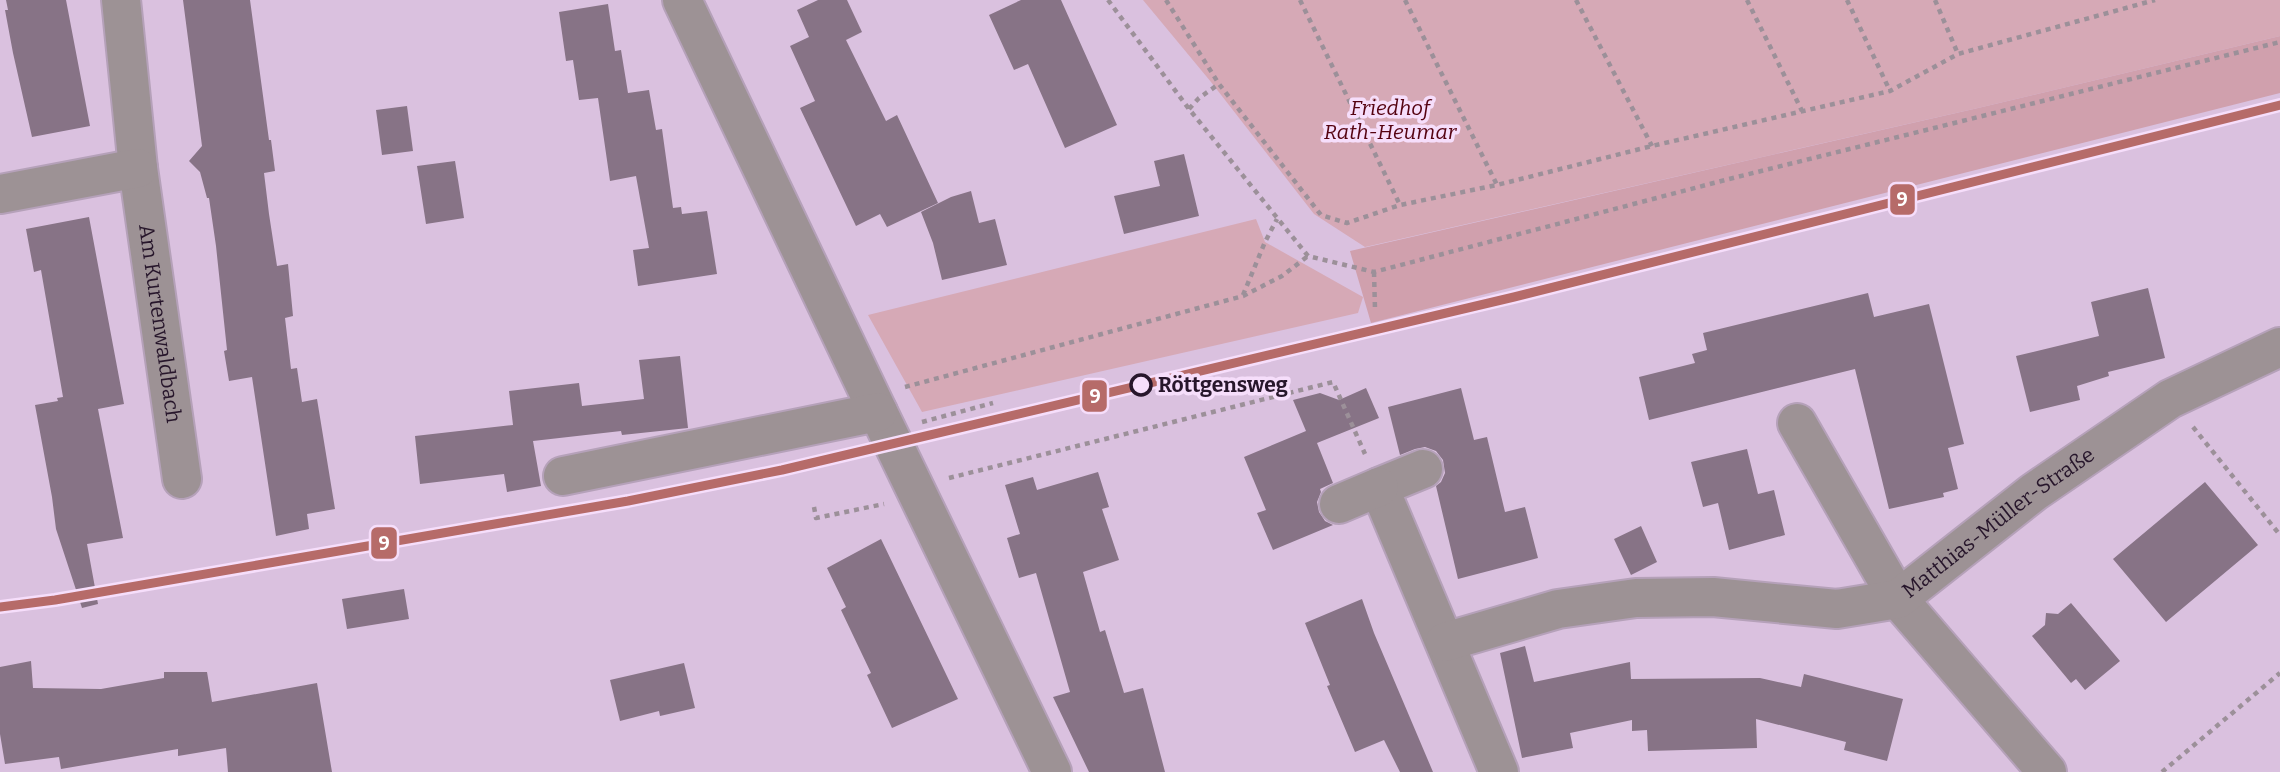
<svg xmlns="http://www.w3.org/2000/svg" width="2280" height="772" font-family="Bitter,serif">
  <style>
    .green { fill: #d6a9b6 }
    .forest { fill: #d0a0ad }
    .building { fill: #877386 }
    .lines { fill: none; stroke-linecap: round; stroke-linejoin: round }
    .minor-casing { stroke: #b5a1b9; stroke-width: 42 }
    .path { stroke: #9c9099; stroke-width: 4.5; stroke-dasharray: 5 5; stroke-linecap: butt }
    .minor { stroke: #9d9295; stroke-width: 38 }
    .tram-1-casing { stroke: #f6defb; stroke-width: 14 }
    .tram-1 { stroke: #b66b69; stroke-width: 9 }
    .stop-dot { fill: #f6defb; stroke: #27162b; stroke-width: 3.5 }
    .labels { text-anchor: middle; stroke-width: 7; stroke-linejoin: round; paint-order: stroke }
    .park-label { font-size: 21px; font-style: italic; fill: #550311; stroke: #f6defb }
    .street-label { font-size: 21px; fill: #27162b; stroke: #f6defb }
    .stop-label { font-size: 21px; font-weight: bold; fill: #27162b; stroke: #f6defb; text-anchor: start }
    .line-badge { stroke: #f6defb; stroke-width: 2.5 }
    .badge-label { font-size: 19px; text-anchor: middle; font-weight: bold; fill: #fff }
  </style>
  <rect width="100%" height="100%" fill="#dac1df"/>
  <path class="green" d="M1143,0H2280V36L1978,108L1365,247L1314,214L1211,82Z
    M1256,219L1265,242L1363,297L1358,313L922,412L868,315Z"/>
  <path class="forest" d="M2280,36V93L1371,323L1350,251L1978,108Z"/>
  <path class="building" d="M6,0H66L90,126L32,137L13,53L5,10H8Z
    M183,0H250L269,140H271L275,171L264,173L269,214L277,266L288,264L293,316L285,318L291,369L297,368L302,402L317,399L335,509L307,514L309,529L276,536L252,377L229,381L224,351L227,350L216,246L209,198H207L200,172L189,161L202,146Z
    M818,0H847L862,32L846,40L886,121L897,115L938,203L887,227L880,214L856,226L800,108L815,101L790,46L809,37L797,10Z
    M1021,0H1061L1117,125L1065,148L1028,64L1014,70L989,15Z
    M608,4L615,51L621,50L628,93L649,90L656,130L662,129L673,208L681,207L682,214L707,211L717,274L638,286L633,250L649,248L636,176L610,181L598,98L579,100L573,60L566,61L559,12Z
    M407,106L413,151L382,155L376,110Z
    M1184,154L1199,216L1124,234L1114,196L1160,186L1154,161Z
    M455,161L464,218L426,224L417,166Z
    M971,191L979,223L995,219L1007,265L942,280L933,243L921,212L951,197Z
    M89,217L124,404L98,409L123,538L87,544L98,604L82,608L56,529L52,497L35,405L58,401L57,398L63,397L41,270L34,272L26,229Z
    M2148,288L2165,358L2108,372L2109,376L2077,386L2080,400L2030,412L2016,356L2099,336L2091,302Z
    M1868,293L1874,317L1929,304L1964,444L1948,448L1958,489L1943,493L1944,497L1889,509L1855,369L1649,420L1639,377L1695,363L1692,354L1707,350L1703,333Z
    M680,356L688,428L622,435L621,431L533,441L541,486L507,492L504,474L420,484L415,436L513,425L509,391L579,383L582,406L644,399L639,360Z
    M1366,388L1379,418L1317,443L1333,483L1320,489L1321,492L1317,502L1319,512L1325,521L1333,525L1273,550L1257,513L1266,510L1244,457L1306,431L1293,400L1320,393L1339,400Z
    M1461,388L1474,440L1487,437L1505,512L1525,507L1538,558L1458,579L1436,486L1441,482L1445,473L1443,460L1436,451L1425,447L1415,449L1400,455L1388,407Z
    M1747,449L1758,494L1774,490L1785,535L1729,550L1718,503L1703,507L1691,462Z
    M1098,472L1109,507L1102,509L1119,560L1083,572L1100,632L1105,630L1124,693L1143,688L1165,772H1089L1053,697L1070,692L1036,573L1019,578L1007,538L1020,534L1005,485L1033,477L1037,490Z
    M2205,482L2258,545L2166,622L2113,559Z
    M1641,526L1657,562L1631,575L1614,539Z
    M881,539L958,699L892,728L867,675L871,673L841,610L846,607L827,568Z
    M404,589L409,619L347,629L342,599Z
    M1362,599L1374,633L1433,772H1400L1384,740L1355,752L1327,686L1330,685L1305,623Z
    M2071,603L2120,661L2085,690L2076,679L2071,683L2032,636L2045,625L2046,613L2058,614Z
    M1525,646L1534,682L1630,662L1631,679L1760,678L1801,687L1804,674L1903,699L1887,761L1844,750L1846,742L1756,719L1757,748L1648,751L1647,730L1632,731V720L1570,733L1573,748L1522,758L1500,653Z
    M31,661L33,688L101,689L164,678V672H207L212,702L317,683L332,772H228L226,748L178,756V749L61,769L59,757L5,764L0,734V667Z
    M684,663L695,708L660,716L659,711L620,721L610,680Z"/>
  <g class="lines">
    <defs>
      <g id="minor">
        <path id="s1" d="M121,0L138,168L182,479"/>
        <path d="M682,0L878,412L1052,772"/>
        <path d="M0,194L138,168"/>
        <path d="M1797,423L1898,599L2047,772"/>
        <path d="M1423,469L1379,487L1499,772"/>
        <path d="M563,476L878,412"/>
        <path d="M1339,504L1379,487"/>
        <path id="s2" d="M1445,642L1558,609L1636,598L1713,597L1837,609L1898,599L2034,492L2170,399L2280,347"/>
      </g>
    </defs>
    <use href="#minor" class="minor-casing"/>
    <path class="path" d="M1108,0L1189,109L1308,256L1374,272L1729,179L2280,42
      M1166,0L1219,84L1321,215L1347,223L1400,205L1497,185L1652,146L1890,91L1958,54L2155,0
      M1300,0L1400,205
      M1405,0L1497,185
      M1576,0L1652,146
      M1747,0L1802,111
      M1847,0L1890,91
      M1935,0L1958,54
      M1189,109L1199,98L1219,84
      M1374,272L1375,309
      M1243,295L1265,242L1277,219
      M905,387L1243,296L1282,276L1308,256
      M922,422L993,403
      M2193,427L2280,535
      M949,478L1333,382L1365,454
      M814,507L816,518L884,504
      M2162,772L2280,673"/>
    <use href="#minor" class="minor"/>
    <defs>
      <path id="tram-1" d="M0,607L55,600L628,501L782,470L1514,297L2280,105"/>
    </defs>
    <use href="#tram-1" class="tram-1-casing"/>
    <use href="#tram-1" class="tram-1"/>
  </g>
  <circle class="stop-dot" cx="1141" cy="385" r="10"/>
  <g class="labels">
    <g class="park-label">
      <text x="1390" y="115">Friedhof<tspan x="1390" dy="24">Rath-Heumar</tspan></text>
    </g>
    <g class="street-label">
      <text dy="7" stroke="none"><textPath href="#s1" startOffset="326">Am Kurtenwaldbach</textPath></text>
      <text dy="7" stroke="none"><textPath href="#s2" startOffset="586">Matthias-Müller-Straße</textPath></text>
    </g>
    <g class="stop-label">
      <text x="1158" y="392">Röttgensweg</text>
    </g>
  </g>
  <g class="line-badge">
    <rect x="1889" y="183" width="27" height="33" rx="7" fill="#b66b69"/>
    <rect x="1081" y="379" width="27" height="34" rx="7" fill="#b66b69"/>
    <rect x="370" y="526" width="28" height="34" rx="7" fill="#b66b69"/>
  </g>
  <g class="badge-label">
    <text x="1902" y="206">9</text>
    <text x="1095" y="403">9</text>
    <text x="384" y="550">9</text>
  </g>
</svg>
